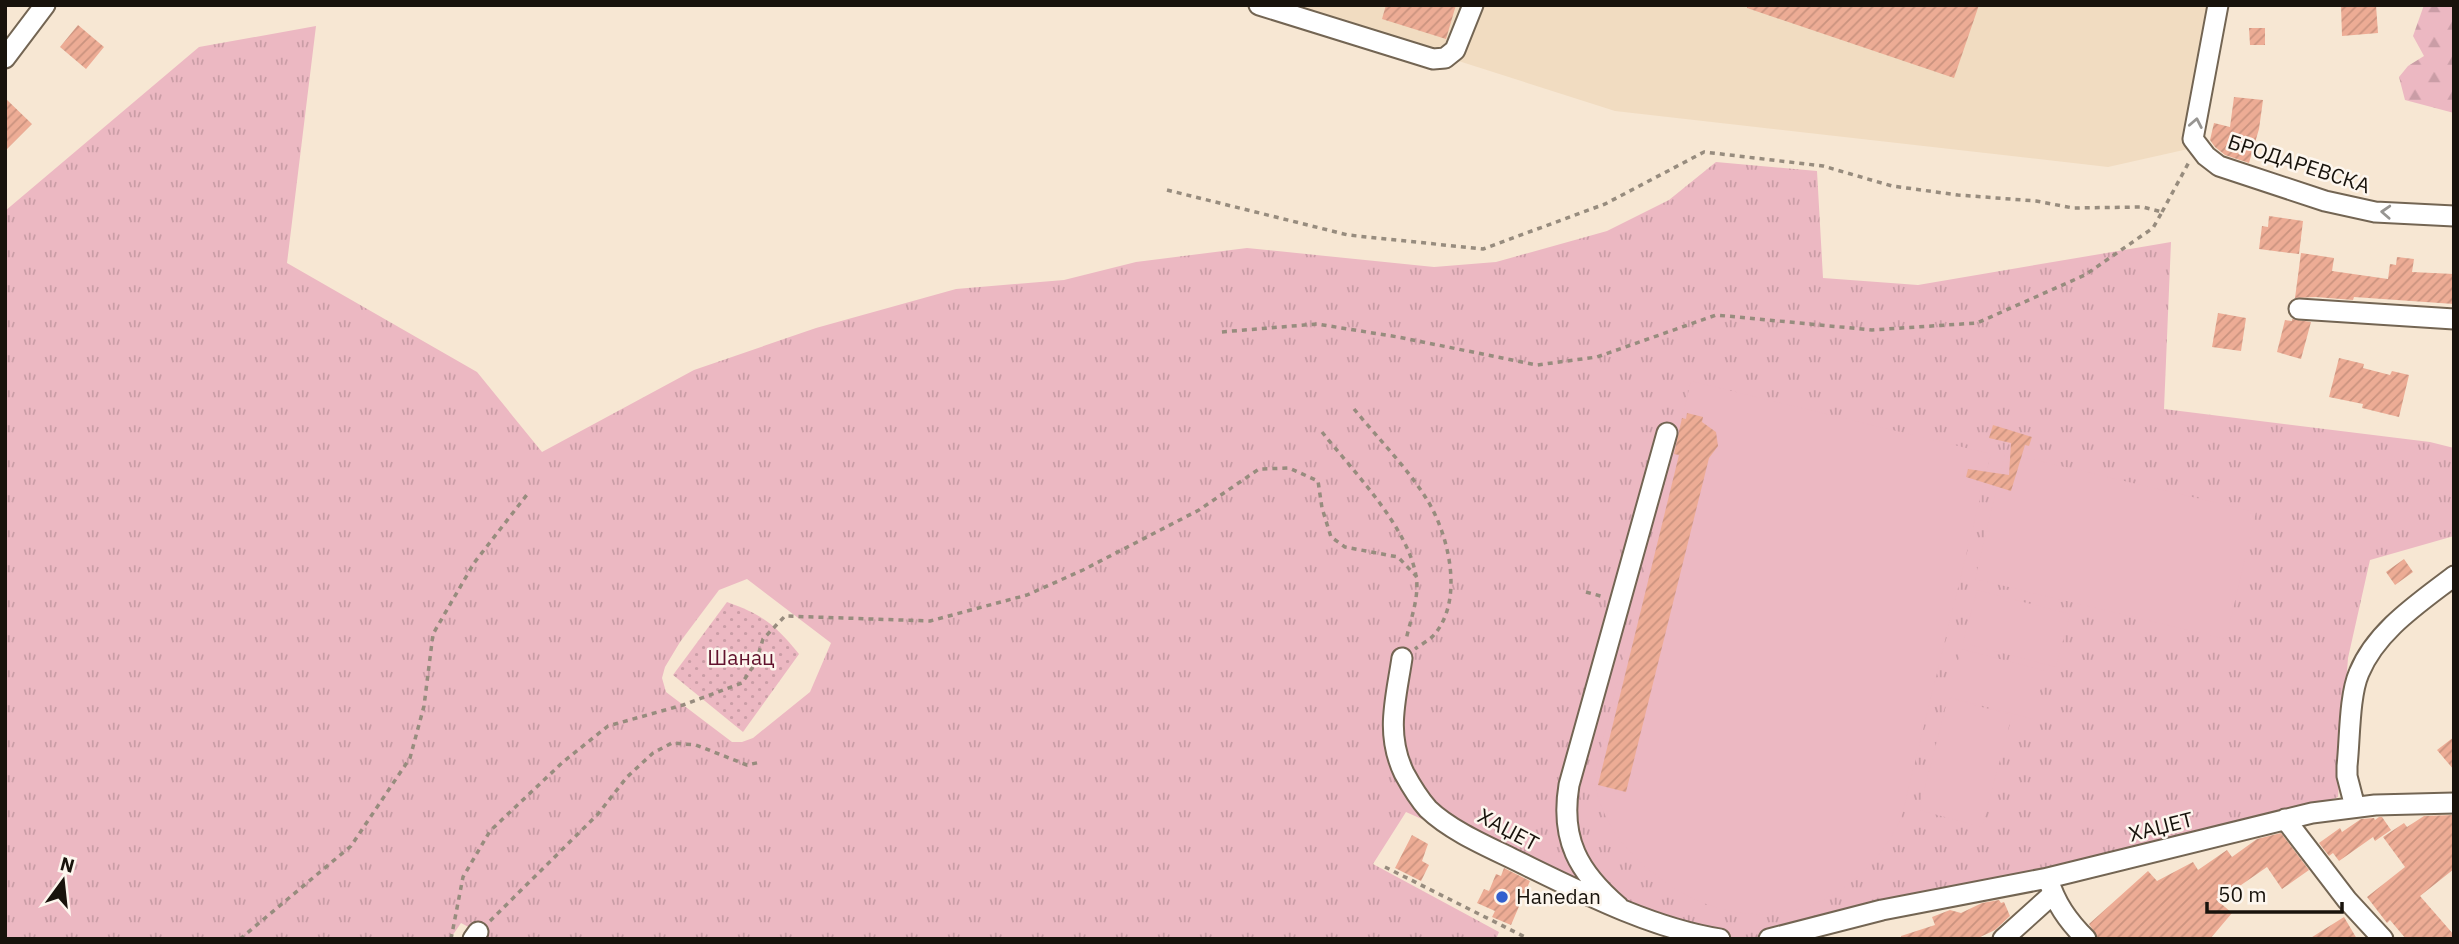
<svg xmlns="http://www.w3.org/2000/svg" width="2459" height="944" font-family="'IBM Plex Sans',sans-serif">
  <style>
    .built { fill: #f1dcc1 }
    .grass { fill: url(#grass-tufts); fill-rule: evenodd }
    .forest { fill: url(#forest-firs) }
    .park { fill: url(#park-dots) }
    .pitch { fill: #ecb8c2 }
    .building { fill: url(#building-hatch) }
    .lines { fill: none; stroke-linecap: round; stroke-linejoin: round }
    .minor-casing { stroke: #736553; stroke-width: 23 }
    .path { stroke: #978c7e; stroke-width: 3.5; stroke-dasharray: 5 5; stroke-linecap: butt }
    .minor { stroke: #fff; stroke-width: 19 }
    .oneway { stroke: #979592 }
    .poi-dot { fill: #325fce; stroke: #fdf6ee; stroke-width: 2.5 }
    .labels { text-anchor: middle; stroke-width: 5; stroke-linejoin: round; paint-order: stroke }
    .street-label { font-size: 21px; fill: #18130c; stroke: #fdf6ee }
    .park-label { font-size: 21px; fill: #62122d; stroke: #fdf6ee }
    .poi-label { font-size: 21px; fill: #18130c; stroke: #fdf6ee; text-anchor: start }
  </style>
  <defs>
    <pattern id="grass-tufts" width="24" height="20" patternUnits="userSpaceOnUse" patternTransform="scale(1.75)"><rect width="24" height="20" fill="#ecb8c2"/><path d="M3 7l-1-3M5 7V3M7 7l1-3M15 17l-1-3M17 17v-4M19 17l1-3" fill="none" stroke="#ca9da6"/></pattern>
    <pattern id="forest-firs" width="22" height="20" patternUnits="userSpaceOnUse" patternTransform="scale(1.75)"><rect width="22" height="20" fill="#ecb8c2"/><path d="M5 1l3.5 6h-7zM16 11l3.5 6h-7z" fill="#ca9da6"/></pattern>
    <pattern id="park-dots" width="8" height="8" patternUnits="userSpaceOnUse" patternTransform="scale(1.75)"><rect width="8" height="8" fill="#ecb8c2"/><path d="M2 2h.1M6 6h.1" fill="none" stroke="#ca9da6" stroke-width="1.8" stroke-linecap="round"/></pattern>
    <pattern id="building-hatch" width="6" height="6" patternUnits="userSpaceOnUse" patternTransform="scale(1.75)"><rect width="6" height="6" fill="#edac95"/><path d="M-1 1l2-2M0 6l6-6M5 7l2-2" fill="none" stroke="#ca937f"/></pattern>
  </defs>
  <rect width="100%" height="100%" fill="#f7e7d3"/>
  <path class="built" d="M1283,5H2218L2197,147L2108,167L1615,111Z"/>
  <path class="grass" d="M316,26L287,263L477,372L542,452L694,370L816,328L956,289L1064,280L1136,262L1247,248L1434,267L1496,262L1607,231L1669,200L1716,162L1817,171L1823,278L1918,285L2171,242L2164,409L2430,442L2454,448V536L2370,560L2348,658L2338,797L2284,819L1767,939H1720L1619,907L1406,812L1373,864L1499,932L1496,939H491L461,923L450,939H5V211L199,47ZM747,579L831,643L810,692L753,738L742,742H732L666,692L662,678L665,667L680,642L719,590Z"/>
  <path class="forest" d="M2424,5H2446L2454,8V113L2405,100L2399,77L2408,66L2424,56L2413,36Z"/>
  <path class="park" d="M727,602C763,615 774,624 799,654L743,732L673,675Z"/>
  <path class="pitch" d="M1691,381L1991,454L1901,819C1854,916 1748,944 1661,879C1627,854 1605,827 1595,786L1592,785Z
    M2005,453L2256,512L2226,639L1975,579Z
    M1977,590L2070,614L2056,667L1963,643Z
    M1961,649L2045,671L2033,719L1949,697Z
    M1948,698L2012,715L1982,827L1919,810Z"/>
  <path class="building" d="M1386,5H1456L1446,39L1382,19Z
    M1747,5H1979L1954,78L1747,8Z
    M2341,5H2376L2378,33L2342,36Z
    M78,25L104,47L86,69L60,47Z
    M2249,28H2265V45H2250Z
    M2234,97L2263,100L2259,129L2249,163L2225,155L2215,147L2210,140L2214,123L2230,127Z
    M5,98L32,124L5,151Z
    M2269,216L2303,221L2299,254L2259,249L2262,226L2268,227Z
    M2301,253L2334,258L2332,271L2388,279L2390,264L2396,265L2397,257L2414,259L2412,272L2454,274V304L2354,297L2353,300L2316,297L2295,298Z
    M2218,313L2246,318L2241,351L2212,347Z
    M2292,319L2311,322L2301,359L2277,352L2285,320L2292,321Z
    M2339,358L2364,364L2363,368L2390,375L2392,371L2409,375L2399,417L2362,408L2363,404L2329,397Z
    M1687,413L1703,417L1702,422L1716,432L1718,446L1709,458L1626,792L1598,785L1679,455L1674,454L1679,431L1682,418L1686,419Z
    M1993,425L2032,437L2029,446L2025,445L2011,491L1966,477L1968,469L2009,475L2011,443L1989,438Z
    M2404,559L2413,572L2395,585L2386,572Z
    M2454,737V770L2437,750Z
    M2454,815V869L2420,896L2454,935V939H2406L2390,920L2387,923L2367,897L2405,867L2383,837L2404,823L2407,827L2424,816Z
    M2379,817H2382L2391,830L2375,841L2373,837L2339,861L2333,853L2329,856L2319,843L2340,828L2342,832L2361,819L2374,818L2375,820Z
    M2281,833L2309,870L2282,889L2267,867L2218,901L2232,913L2210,939H2099L2089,924L2148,871L2157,881L2193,862L2198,870L2227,850L2232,857L2257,839Z
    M1412,835L1428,844L1422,861L1429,865L1421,881L1395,868Z
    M1504,868L1530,881L1511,925L1492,917L1495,911L1477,903L1484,889L1489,891L1496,874L1501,876Z
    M1999,900L2001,903L2004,902L2010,916L1995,930L1976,939H1901V936L1935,925L1932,917L1950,910L1961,913L1982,903Z
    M2344,917L2357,939H2309Z"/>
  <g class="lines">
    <defs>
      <path id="minor" d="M1259,5L1433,59L1445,58L1455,50L1473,5
        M2218,5L2193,139L2206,156L2219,166L2325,201L2375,212L2454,216
        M5,58L45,5
        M2299,309L2454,319
        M1402,658C1396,699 1385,733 1404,773C1410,784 1420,800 1428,809C1450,830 1484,845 1511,858C1575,889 1649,928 1720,939
        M2355,807L2347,776V766C2350,740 2349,696 2359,673C2376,631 2419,603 2454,576
        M2285,819L2347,900L2383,939
        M2048,878C2055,903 2068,921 2086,939
        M1619,907C1578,872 1560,839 1569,785L1667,433
        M473,939L478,932
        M1769,939L1882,910L2048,878L2312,813L2375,805L2454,803
        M2003,939L2053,894"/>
    </defs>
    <use href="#minor" class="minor-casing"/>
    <path class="path" d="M1167,190L1348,235L1483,249L1605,204L1704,152L1823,166L1892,186L1958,195L2036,201L2073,208L2143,207L2162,212L2153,228L2085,275L1977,323L1872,330L1716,315L1597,357L1537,365L1398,337L1317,324L1221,332
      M2162,212L2189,162
      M1354,409C1377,437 1408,469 1426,498C1449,534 1465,601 1433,636C1428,641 1420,645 1415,649
      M1322,432C1353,471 1408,527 1416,576C1420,596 1410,621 1406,640
      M1586,592L1604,597
      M1385,867L1529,939
      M490,921L598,814L627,777L653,753L672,743L696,745L747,765L761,762
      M240,939L351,846L410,758L424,706L433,634L474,563L529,492
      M451,939L463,877L490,831L563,762L608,726L683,705L742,683L756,662L763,639L785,616L930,621L1027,595L1083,570L1199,510L1259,469L1289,468L1318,481L1322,508L1331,537L1345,547L1398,557L1417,577"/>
    <use href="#minor" class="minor"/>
  </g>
  <defs><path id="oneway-chevron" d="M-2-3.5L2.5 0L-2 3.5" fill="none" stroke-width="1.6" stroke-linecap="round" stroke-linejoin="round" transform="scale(1.75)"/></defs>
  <g class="oneway">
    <use href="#oneway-chevron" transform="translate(2196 123) rotate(-79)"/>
    <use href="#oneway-chevron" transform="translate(2386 212) rotate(-177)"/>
  </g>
  <circle class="poi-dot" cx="1502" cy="897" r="7"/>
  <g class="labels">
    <g class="street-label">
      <text transform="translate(2299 164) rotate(18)" y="7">БРОДАРЕВСКА</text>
      <text transform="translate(2161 827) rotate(-14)" y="7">ХАЏЕТ</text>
      <text transform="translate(1508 830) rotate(28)" y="7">ХАЏЕТ</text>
    </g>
    <g class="park-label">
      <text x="741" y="665">Шанац</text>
    </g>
    <g class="poi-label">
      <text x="1516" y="904">Hanedan</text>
    </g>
  </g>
  <rect width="2459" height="944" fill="none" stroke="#18130c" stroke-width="14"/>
  <g transform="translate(63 881) rotate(15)" stroke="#fdf6ee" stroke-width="5" paint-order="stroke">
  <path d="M0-5L12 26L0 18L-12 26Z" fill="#18130c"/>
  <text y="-10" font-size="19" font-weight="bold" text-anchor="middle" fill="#18130c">N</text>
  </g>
  <path d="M2207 902v10h135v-10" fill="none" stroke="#18130c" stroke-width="3.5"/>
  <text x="2218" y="902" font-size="21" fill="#18130c" stroke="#fdf6ee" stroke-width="5" paint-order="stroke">50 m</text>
</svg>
